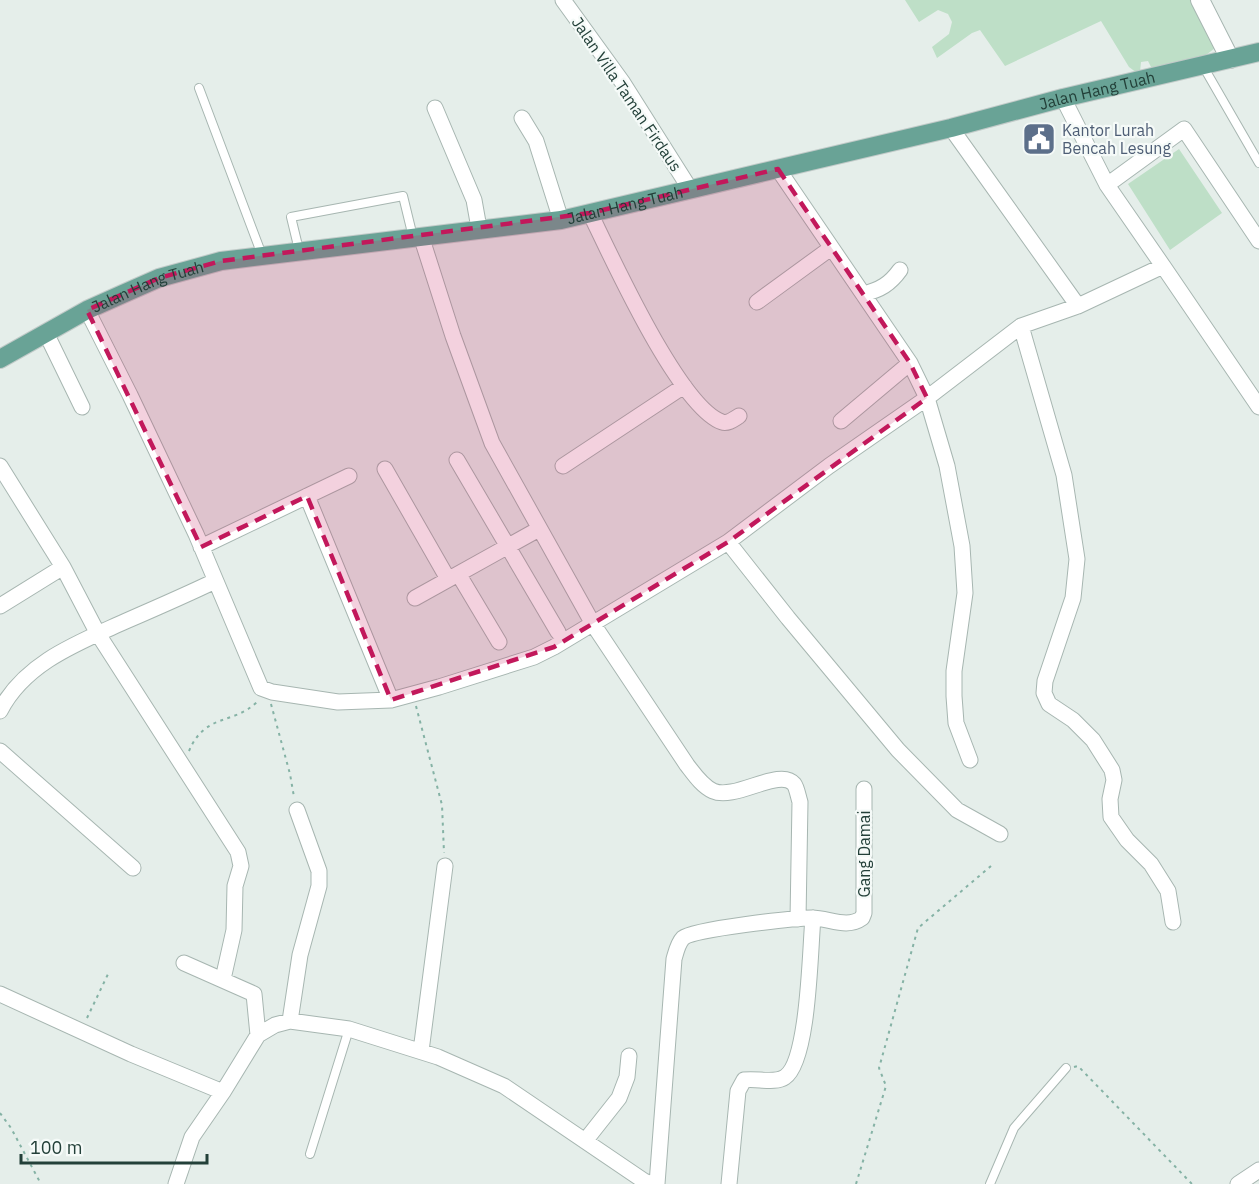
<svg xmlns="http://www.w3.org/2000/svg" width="1259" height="1184" font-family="'IBM Plex Sans',sans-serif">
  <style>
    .green { fill: #bedfc7 }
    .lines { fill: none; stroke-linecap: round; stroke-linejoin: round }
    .service-casing { stroke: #a7b6b1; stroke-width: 10 }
    .minor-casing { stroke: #a7b6b1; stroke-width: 17 }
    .tertiary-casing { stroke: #a7b6b1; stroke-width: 20 }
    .primary-casing { stroke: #c1cac8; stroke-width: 20 }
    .path { stroke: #85b2a5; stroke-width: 2; stroke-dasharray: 3 4.5; stroke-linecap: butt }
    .service { stroke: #fff; stroke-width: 8 }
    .minor { stroke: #fff; stroke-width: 15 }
    .tertiary { stroke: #fff; stroke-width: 18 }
    .primary { stroke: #69a396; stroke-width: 18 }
    .marked { fill: #c2185b; fill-opacity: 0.2; stroke: #c2185b; stroke-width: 4.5; stroke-dasharray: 12 8; stroke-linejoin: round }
    .labels { text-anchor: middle; stroke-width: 4.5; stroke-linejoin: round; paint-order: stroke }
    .street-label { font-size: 16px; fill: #234039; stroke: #f5faf8 }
    .service-label { font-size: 16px; fill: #4e5e75; stroke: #f5faf8; text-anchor: start }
  </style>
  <rect width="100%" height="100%" fill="#e5eeea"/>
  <path class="green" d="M905,0H1191L1213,41L1215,48L1206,55L1152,69L1148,61L1141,62L1140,72L1137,73L1129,67L1101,21L1005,66L980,30L972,33L937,58L932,47L949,34L952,22L948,14L938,10L919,22Z
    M1179,149L1222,213L1170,250L1128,184Z"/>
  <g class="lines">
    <defs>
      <path id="service" d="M1203,66L1259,163
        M199,88L262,255
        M299,250L291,217L403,196L413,237
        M310,1154L349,1029
        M990,1184L1014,1128L1066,1068"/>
      <path id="minor" d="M563,0L623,83L690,189
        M435,108L474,200L479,228
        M522,118L536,141L561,220
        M951,128L1078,306
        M778,169L910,363L927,398L947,466L962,546L965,593L954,671V696L956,723L970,760
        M1107,185L1184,129L1259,241
        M590,213C611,256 679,407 722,422C728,424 734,419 739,416
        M421,236L453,336L492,443L593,624L687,765C694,774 702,786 713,791C735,801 780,767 794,784C797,788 798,796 800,802L798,919
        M1163,266L1259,407
        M863,294C880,290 890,284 900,270
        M757,302L831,248
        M87,310L130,395L196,534L261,688L272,692L338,702L391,700L439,687L534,657L554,647L728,542L829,466L927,398L1021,326L1078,306L1163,266L1107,185L1063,98
        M1021,326L1064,475L1077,559L1073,598L1045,681L1044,693L1049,704L1073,720L1093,740L1112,770L1114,780L1110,799L1111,817L1127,840L1151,864L1168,891L1173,922
        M46,333L82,407
        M841,421L910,363
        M457,460L558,632
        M0,466L63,567L98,634L238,852L241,866L235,886L234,930L223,979
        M563,466L684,386
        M385,469L448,579
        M307,496L391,700
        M728,542L788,618L898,750L957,810L1000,834
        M201,547L349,476
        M459,575L499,642
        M415,598L539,529
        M0,606L63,567
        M0,711C25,662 80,642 126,621C156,608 186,595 215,581
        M0,751L133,868
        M184,963L254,994L258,1035
        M0,994L131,1054L223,1092
        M290,1021L300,955L319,886V871L297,810
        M421,1051L445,866
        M585,1141L619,1098L627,1077L629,1056
        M176,1184L192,1137L223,1092L258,1035L275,1025L290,1021L349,1029L438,1057L504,1086L644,1181L652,1184
        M657,1184L674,959C676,952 678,943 683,938C694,929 794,918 812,918C829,918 847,929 862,918L864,913V789
        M729,1184L738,1091L744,1080C757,1078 775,1084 785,1077C809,1061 810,948 813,918
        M1238,1184L1259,1170"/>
      <path id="tertiary" d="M1200,0L1230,59"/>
      <g id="primary">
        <path id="s1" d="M0,359L87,310L125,293L159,278L221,261L561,220L951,128L1063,98L1259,52"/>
      </g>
    </defs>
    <use href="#service" class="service-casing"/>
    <use href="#minor" class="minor-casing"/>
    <use href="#tertiary" class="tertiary-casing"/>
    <use href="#primary" class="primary-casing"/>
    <path class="path" d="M271,704L290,774L294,797
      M416,706L442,805L444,853
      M189,751C205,713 233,725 257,702
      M87,1018L109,972
      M1074,1067L1078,1066L1192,1184
      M0,1113L11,1128L41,1184
      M856,1184L886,1086L879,1068L918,928L991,866"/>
    <use href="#service" class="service"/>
    <use href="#minor" class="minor"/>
    <use href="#tertiary" class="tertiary"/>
    <use href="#primary" class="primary"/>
  </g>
  <path class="marked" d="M778,169L910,363L927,398L728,542L554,647L391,700L307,496L201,547L87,310L159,278L221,261L590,213Z"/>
  <defs>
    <symbol id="civic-square" viewBox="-11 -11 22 22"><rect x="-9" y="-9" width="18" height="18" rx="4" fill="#5c6f8a" stroke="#f5faf8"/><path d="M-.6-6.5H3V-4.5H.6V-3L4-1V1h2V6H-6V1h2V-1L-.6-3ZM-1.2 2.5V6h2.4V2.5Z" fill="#fff"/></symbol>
  </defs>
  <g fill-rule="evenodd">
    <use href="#civic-square" x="1020" y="120" width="38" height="38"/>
  </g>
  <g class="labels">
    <g class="street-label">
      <text dy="6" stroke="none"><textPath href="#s1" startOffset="1137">Jalan Hang Tuah</textPath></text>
      <text transform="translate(627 94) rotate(56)" y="6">Jalan Villa Taman Firdaus</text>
      <text dy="6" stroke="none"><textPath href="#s1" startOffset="651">Jalan Hang Tuah</textPath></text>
      <text dy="6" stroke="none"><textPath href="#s1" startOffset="165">Jalan Hang Tuah</textPath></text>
      <text transform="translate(864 854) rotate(-90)" y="6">Gang Damai</text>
    </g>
    <g class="service-label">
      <text x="1062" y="136">Kantor Lurah<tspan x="1062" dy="18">Bencah Lesung</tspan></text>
    </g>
  </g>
  <path d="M21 1154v9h186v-9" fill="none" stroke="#234039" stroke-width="3"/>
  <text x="30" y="1154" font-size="18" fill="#234039" stroke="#f5faf8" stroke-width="4.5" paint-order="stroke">100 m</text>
</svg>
